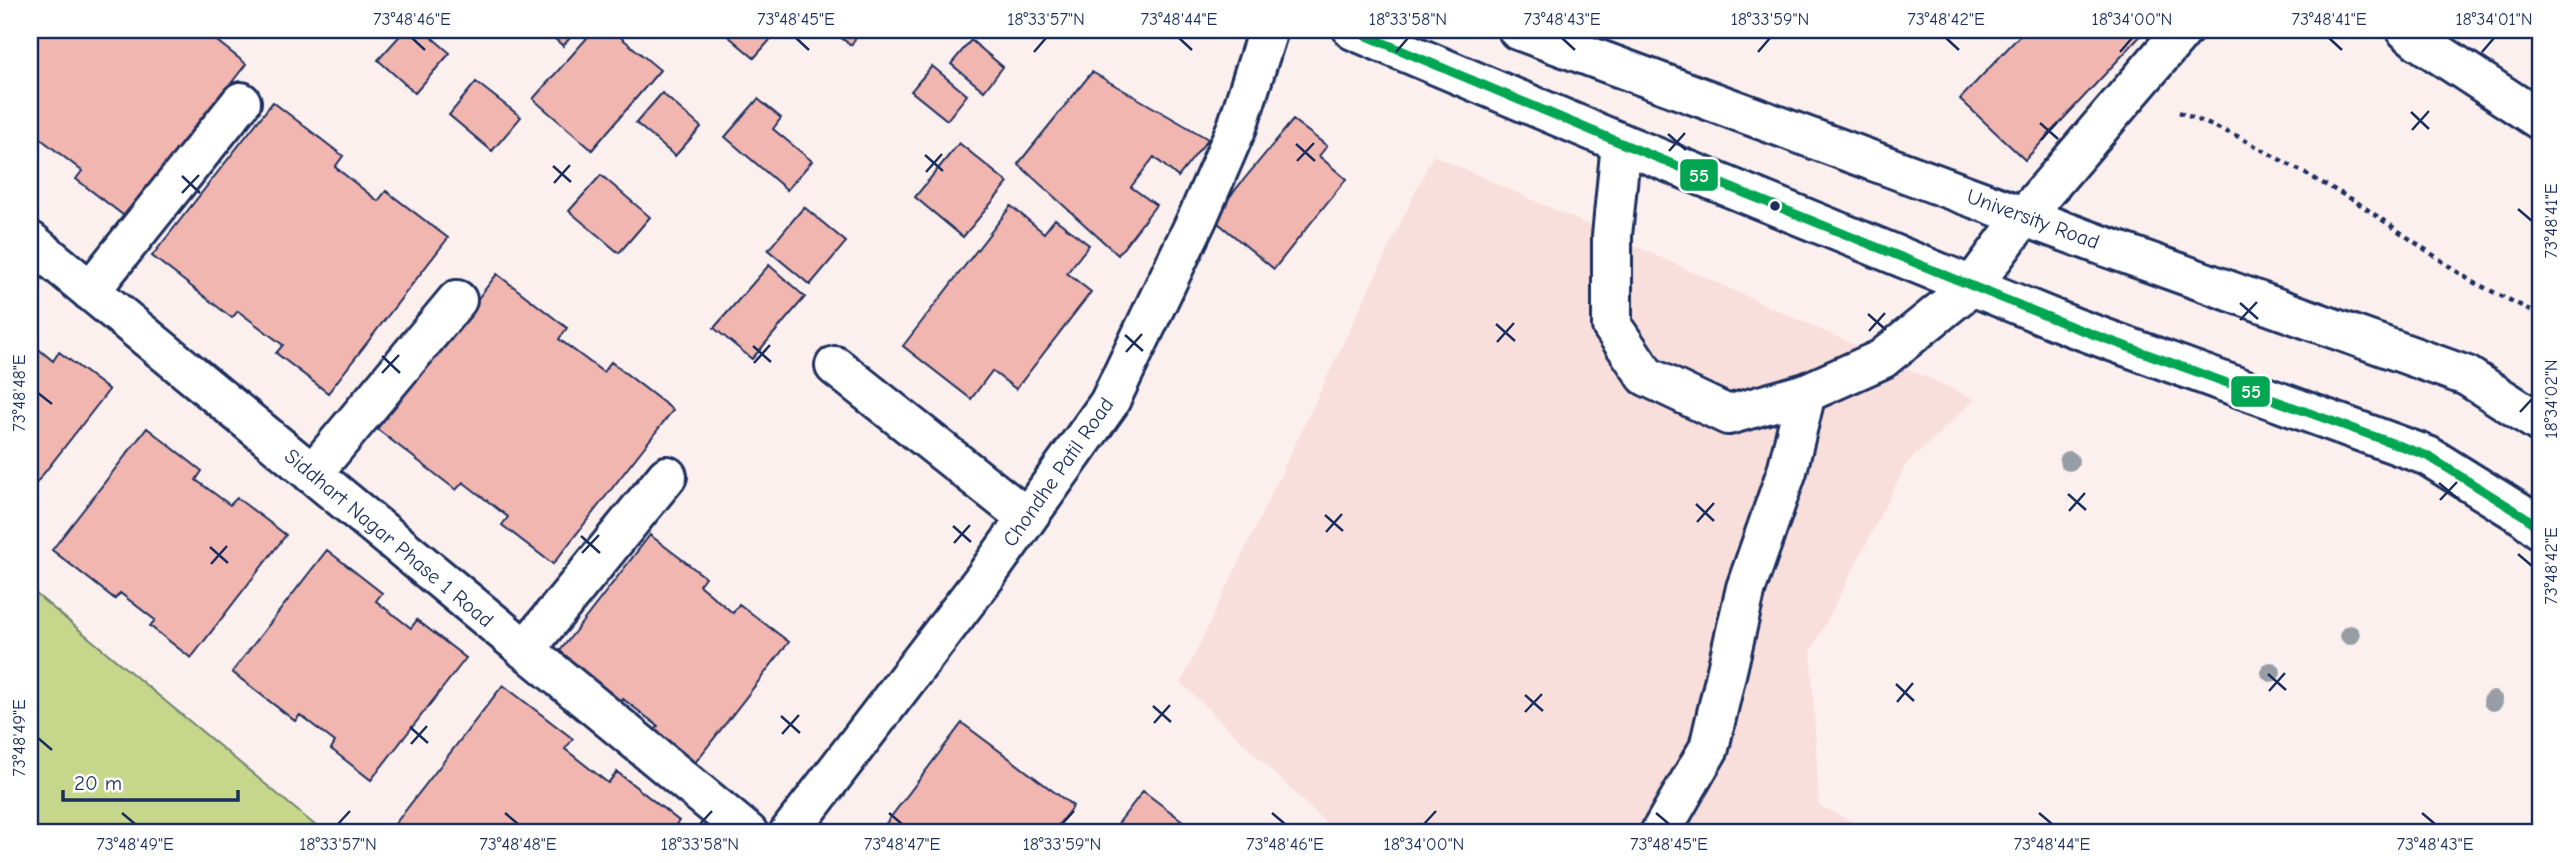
<svg xmlns="http://www.w3.org/2000/svg" width="2570" height="863" font-family="'Comic Neue',sans-serif">
  <style>
    .built { fill: #f9dfdc }
    .green { fill: #c6d68a; stroke: #708274; stroke-width: 2 }
    .building { fill: #f2b6b1; stroke: #1b2f5e; stroke-width: 2 }
    .lines { fill: none; stroke-linecap: round; stroke-linejoin: round }
    .minor-casing { stroke: #1b2f5e; stroke-width: 44 }
    .major-casing { stroke: #1b2f5e; stroke-width: 44 }
    .path { stroke: #1b2f5e; stroke-width: 4.5; stroke-dasharray: 5 5; stroke-linecap: butt }
    .minor { stroke: #fff; stroke-width: 38 }
    .major { stroke: #fff; stroke-width: 38 }
    .bus-1-casing { stroke: #fff; stroke-width: 14 }
    .bus-1 { stroke: #00a651; stroke-width: 9 }
    .tree { fill: #989da5 }
    .ticks { fill: none; stroke: #1b2f5e; stroke-width: 2.5 }
    .bus-dot { fill: #1b2f5e; stroke: #fff; stroke-width: 2.5 }
    .labels { text-anchor: middle; stroke-width: 5; stroke-linejoin: round; paint-order: stroke }
    .street-label { font-size: 21px; fill: #1b2f5e; stroke: #fff }
    .line-badge { stroke: #fff; stroke-width: 2.5 }
    .badge-label { font-size: 19px; text-anchor: middle; font-weight: bold; fill: #fff }
    .neatline { fill: none; stroke: #1b2f5e; stroke-width: 2.5 }
    .ticks-label { font-size: 18px; text-anchor: middle; fill: #1b2f5e }
  </style>
  <rect width="100%" height="100%" fill="#fcf0ef"/>
  <filter id="ink" filterUnits="userSpaceOnUse"><feTurbulence type="fractalNoise" baseFrequency=".0143" numOctaves="2"/><feDisplacementMap in="SourceGraphic" scale="14" xChannelSelector="R" yChannelSelector="G"/><feConvolveMatrix kernelMatrix="1 2 1 2 8 2 1 2 1" color-interpolation-filters="sRGB"/></filter>
  <g filter="url(#ink)">
    <path class="built" d="M1433,155L1975,399L1906,465L1811,652L1819,805L1874,833H1336L1181,683Z"/>
    <path class="green" d="M30,589L316,826L310,833H30Z"/>
    <path class="building" d="M30,30H203L246,64L127,218L76,179L82,171L37,136L30,143Z
      M405,30H423L450,53L415,93L378,60Z
      M545,30H577L563,46Z
      M594,30H612L660,70L592,150L533,99Z
      M721,30H779L754,58Z
      M830,30H861L851,45Z
      M2025,30H2146L2025,160L1960,99Z
      M971,40L1003,67L984,91L951,64Z
      M932,66L967,95L947,120L911,91Z
      M1092,72L1208,139L1178,177L1154,157L1131,187L1156,205L1118,255L1018,164Z
      M476,82L521,117L492,151L449,115Z
      M662,93L701,127L675,156L636,123Z
      M758,99L781,118L773,129L812,161L787,190L725,137Z
      M273,102L343,156L335,167L378,201L386,191L448,238L328,393L276,353L283,345L238,311L232,318L152,256Z
      M1293,120L1327,146L1319,156L1346,179L1274,269L1212,218Z
      M959,143L1008,183L963,237L915,197Z
      M601,175L650,217L619,253L569,211Z
      M1011,206L1044,233L1055,219L1089,245L1067,273L1091,292L1016,389L992,371L971,399L903,346Z
      M804,207L846,242L810,285L768,250Z
      M769,265L805,297L752,359L714,328Z
      M497,274L567,328L559,339L603,372L611,362L673,410L553,564L502,525L508,517L463,482L456,490L377,429Z
      M30,342L53,361L59,352L109,390L30,491Z
      M147,428L202,471L196,480L230,505L237,498L286,535L191,658L150,626L155,620L120,593L115,599L52,550Z
      M650,535L705,577L699,585L733,613L739,604L789,642L694,764L653,733L658,726L623,699L618,705L556,656Z
      M327,550L382,593L376,601L411,628L417,620L466,658L371,780L331,749L335,742L300,715L295,721L232,672Z
      M503,685L573,739L565,749L608,783L617,772L679,821L669,833H388Z
      M962,723L1073,806L1052,833H885L881,830Z
      M1143,791L1184,822L1180,827L1188,833H1111Z"/>
    <g class="lines">
      <defs>
        <path id="minor" d="M2406,30L2418,40L2540,120
          M1621,143L1612,236V326L1646,376L1728,415L1806,393L1882,359L1973,285
          M2024,216L2183,30
          M30,241L748,833
          M90,291L241,102
          M835,366L1027,518
          M312,474L457,300
          M525,650L667,476
          M789,833L985,577L1109,403L1198,217L1237,127L1268,30
          M1660,833L1709,748L1746,588L1787,471L1806,393"/>
        <path id="major" d="M1353,30L1621,143L2073,327L2428,456L2524,516L2540,529
          M1518,30L2104,246L2467,376L2540,423
          M1973,285L2024,216"/>
      </defs>
      <use href="#minor" class="minor-casing"/>
      <use href="#major" class="major-casing"/>
      <path class="path" d="M2179,112L2237,136L2355,201L2471,281L2540,315"/>
      <use href="#minor" class="minor"/>
      <use href="#major" class="major"/>
      <defs>
        <path id="bus-1" d="M1353,30L1621,143L2073,327L2428,456L2524,516L2540,529"/>
      </defs>
      <use href="#bus-1" class="bus-1-casing"/>
      <use href="#bus-1" class="bus-1"/>
    </g>
    <g class="tree">
      <circle cx="2069" cy="461" r="10"/>
      <circle cx="2350" cy="635" r="10"/>
      <circle cx="2271" cy="672" r="10"/>
      <circle cx="2493" cy="701" r="10"/>
    </g>
  </g>
  <path class="ticks" d="M412,38L425,50M796,38L809,50M1179,38L1192,50M1562,38L1575,50M1946,38L1959,50M2329,38L2342,50M1034,52L1046,38M1396,52L1408,38M1758,52L1770,38M2120,52L2132,38M2482,52L2494,38M2411,112L2429,129M2040,123L2058,139M2412,130L2429,111M1668,134L1686,150M2041,140L2057,122M1296,144L1315,161M1669,151L1685,133M925,155L943,171M1297,161L1314,143M553,166L571,182M926,172L942,154M182,176L200,193M554,183L570,165M182,193L199,175M2518,209L2532,221M2240,303L2258,319M1868,314L1886,330M2240,320L2257,302M1496,324L1515,341M1869,331L1885,313M1125,335L1143,351M1497,342L1514,323M753,346L771,362M1126,352L1142,334M382,356L400,373M754,363L770,345M382,373L399,355M38,393L52,404M2520,412L2532,399M2439,483L2458,499M2068,494L2086,510M2440,500L2457,482M1696,504L1714,521M2069,511L2085,493M1325,515L1343,531M1697,522L1714,503M953,526L971,542M1326,532L1342,514M581,536L600,553M954,543L970,525M210,547L228,563M582,553L599,535M2518,554L2532,566M211,564L227,546M2268,674L2286,690M1896,684L1914,701M2269,691L2285,673M1525,695L1543,711M1897,702L1913,683M1153,706L1171,722M1525,712L1542,694M781,716L800,733M1154,723L1170,705M410,727L428,743M782,734L799,715M38,738L52,750M411,744L427,726M122,813L135,824M505,813L518,824M889,813L902,824M1272,813L1285,824M1656,813L1669,824M2039,813L2052,824M2422,813L2435,824M338,824L350,811M700,824L712,811M1062,824L1074,811M1424,824L1436,811"/>
  <circle class="bus-dot" cx="1775" cy="206" r="6"/>
  <g class="labels">
    <g class="street-label">
      <text transform="translate(2033 219) rotate(20)" y="7">University Road</text>
      <text transform="translate(1058 472) rotate(-55)" y="7">Chondhe Patil Road</text>
      <text transform="translate(389 538) rotate(40)" y="7">Siddhart Nagar Phase 1 Road</text>
    </g>
  </g>
  <g class="line-badge">
    <rect x="1679" y="158" width="40" height="34" rx="7" fill="#00a651"/>
    <rect x="2230" y="375" width="41" height="33" rx="7" fill="#00a651"/>
  </g>
  <g class="badge-label">
    <text x="1699" y="182">55</text>
    <text x="2251" y="398">55</text>
  </g>
  <rect width="2570" height="863" fill="none" stroke="#fff" stroke-width="77"/>
  <path d="M63 790v10h175v-10" fill="none" stroke="#1b2f5e" stroke-width="3.5"/>
  <text x="74" y="790" font-size="21" fill="#1b2f5e" stroke="#ffffff" stroke-width="5" paint-order="stroke">20 m</text>
  <rect x="38" y="38" width="2494" height="786" class="neatline"/>
  <g class="ticks-label">
    <text x="412" y="25">73°48'46"E</text>
    <text x="796" y="25">73°48'45"E</text>
    <text x="1046" y="25">18°33'57"N</text>
    <text x="1179" y="25">73°48'44"E</text>
    <text x="1408" y="25">18°33'58"N</text>
    <text x="1562" y="25">73°48'43"E</text>
    <text x="1770" y="25">18°33'59"N</text>
    <text x="1946" y="25">73°48'42"E</text>
    <text x="2132" y="25">18°34'00"N</text>
    <text x="2329" y="25">73°48'41"E</text>
    <text x="2494" y="25">18°34'01"N</text>
    <text transform="translate(2551 221) rotate(-90)" y="6">73°48'41"E</text>
    <text transform="translate(19 393) rotate(-90)" y="6">73°48'48"E</text>
    <text transform="translate(2551 399) rotate(-90)" y="6">18°34'02"N</text>
    <text transform="translate(2551 566) rotate(-90)" y="6">73°48'42"E</text>
    <text transform="translate(19 738) rotate(-90)" y="6">73°48'49"E</text>
    <text x="135" y="850">73°48'49"E</text>
    <text x="338" y="850">18°33'57"N</text>
    <text x="518" y="850">73°48'48"E</text>
    <text x="700" y="850">18°33'58"N</text>
    <text x="902" y="850">73°48'47"E</text>
    <text x="1062" y="850">18°33'59"N</text>
    <text x="1285" y="850">73°48'46"E</text>
    <text x="1424" y="850">18°34'00"N</text>
    <text x="1669" y="850">73°48'45"E</text>
    <text x="2052" y="850">73°48'44"E</text>
    <text x="2435" y="850">73°48'43"E</text>
  </g>
</svg>
